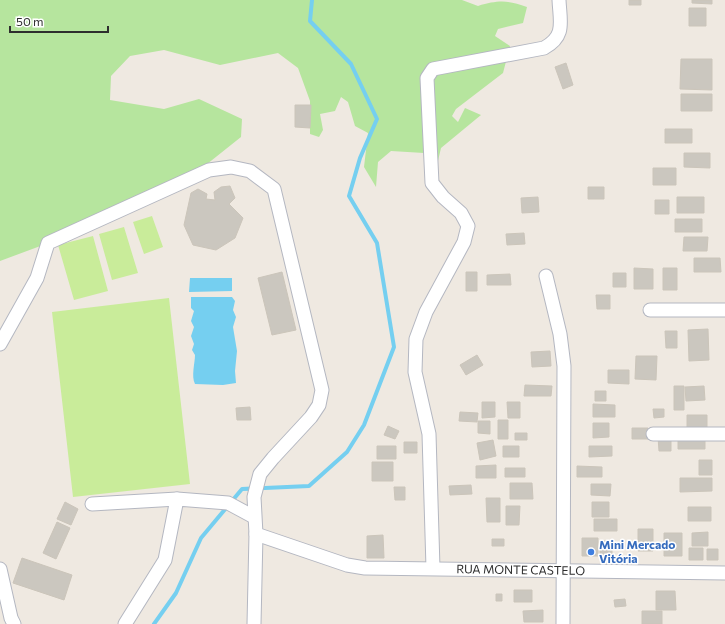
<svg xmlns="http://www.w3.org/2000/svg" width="725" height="624" font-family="Commissioner,sans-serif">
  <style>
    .green { fill: #b6e59e }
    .pitch { fill: #c9ec9a }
    .water { fill: #75cff0 }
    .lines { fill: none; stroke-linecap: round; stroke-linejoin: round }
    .stream { stroke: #75cff0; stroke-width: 4 }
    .building { fill: #cbc7bf; stroke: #cbc5ba }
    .minor-casing { stroke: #b4b7c1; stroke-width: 15 }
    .minor { stroke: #fff; stroke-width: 13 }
    .shop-dot { fill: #3f7fe0; stroke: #fff; stroke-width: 1.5 }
    .labels { text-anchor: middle; stroke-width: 3; stroke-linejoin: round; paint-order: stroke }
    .shop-label { font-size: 12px; font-weight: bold; fill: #366cbe; stroke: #fff; text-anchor: start }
    .street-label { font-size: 12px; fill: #2e2e2e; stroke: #fff }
  </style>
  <rect width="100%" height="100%" fill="#efe9e1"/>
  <path class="green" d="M0,0H462L478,6C498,0 508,0 527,7L523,23L498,29L495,36L510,46L503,73L456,109L452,116L458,122L465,108L481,115L441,148L437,165L430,169L424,153L391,151L378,162L376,187L364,167L368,133L355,126L348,102L341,97L335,111L320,114L323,130L319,137L310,134V101L298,68L278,53L220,65L164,50L130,56L111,76L110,100L164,109L199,99L242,119L241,137L187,180L132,212L0,261Z"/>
  <path class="pitch" d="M152,216L163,247L144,254L133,222Z
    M124,227L138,273L112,280L99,234Z
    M93,236L108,291L74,300L58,245Z
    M169,298L190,484L73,497L52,312Z"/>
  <path class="water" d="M190,278H232V291L189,292Z
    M191,297H232L235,301L233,310L236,317L233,327L237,351L235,371L236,383L223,385L195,384C191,376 195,363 195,355L192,350L194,344L191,336L194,327L191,321L194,311L191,308Z"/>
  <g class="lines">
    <path class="stream" d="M154,624L176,593L201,538L242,489L309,486L347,452L364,425L394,347L377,243L349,196L360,158L377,119L351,64L310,21L312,0"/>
  </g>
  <path class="building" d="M629,0H641V5H629Z
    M692,0H712V4L692,3Z
    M689,8H706V26H689Z
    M681,59H712V90L680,89Z
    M566,63L573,85L563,89L555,67Z
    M681,94H712V111H681Z
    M295,105H311L310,128L295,127Z
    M665,129H692V143H665Z
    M684,153H710V168L684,167Z
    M653,168H676V185H653Z
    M230,186L235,198L229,204L243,218L235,238L216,250L193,245L184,225L191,193L198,189L207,194L206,199L215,200L214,192L221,187Z
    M588,187H604V199H588Z
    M538,197L539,212L522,213L521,198Z
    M677,197H704V213H677Z
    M655,200H669V214H655Z
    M675,219H702V232H675Z
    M524,233L525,244L507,245L506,234Z
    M684,237H708L707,251H683Z
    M694,258H720L721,272H694Z
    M634,268L653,269V289H634Z
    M663,268H677V290H663Z
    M282,272L296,330L272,335L258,278Z
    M466,272H477V291H466Z
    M613,273H626V287H613Z
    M510,274L511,285H487V275Z
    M596,295H610V309H597Z
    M708,329L709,360L689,361L688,330Z
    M665,331H677V348H666Z
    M550,351L551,366L532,367L531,352Z
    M477,355L483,365L466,375L460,365Z
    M636,356H657L656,380L635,379Z
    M608,370H629V384L608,383Z
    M525,385L552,386L551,396H524Z
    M674,386H684V410H674Z
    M704,386L705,400L686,401L685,387Z
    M595,391H606V401H595Z
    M482,402H495V417L482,418Z
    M507,402H520V418H508Z
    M593,404L615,405V417H593Z
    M250,407L251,420H237L236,408Z
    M653,409H664V417L654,418Z
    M460,412L478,413L477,422L459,421Z
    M687,415H707V427H687Z
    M498,420H508V439H498Z
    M478,421H490V434L478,433Z
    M593,423H609V437L593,438Z
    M388,426L399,431L395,439L384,435Z
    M632,428H648V439H632Z
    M515,433H527V440H515Z
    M705,435V449H678V436Z
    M658,437H671V451H659Z
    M493,440L496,456L480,460L477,443Z
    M404,442H417V453H404Z
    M377,446H396V459H377Z
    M503,446H519V457H503Z
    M589,446H612V456L589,457Z
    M699,460H712V475H699Z
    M372,462H393V481H372Z
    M496,465V478H476V466Z
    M577,466L602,467V477H577Z
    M505,468H525V477H505Z
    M680,478H712V491L680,492Z
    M510,483H532L533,499H510Z
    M591,484H611L610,496L591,495Z
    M471,485L472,494L450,495L449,486Z
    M394,487H405V500H395Z
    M486,498H500V522H487Z
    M65,502L78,509L71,525L57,519Z
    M592,502H609V517H592Z
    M506,506H520L519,525H506Z
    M688,507H711V521H688Z
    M594,519H617V531H594Z
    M57,522L70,528L56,559L43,553Z
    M638,529H653V551H638Z
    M708,532V546H692V533Z
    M664,533H682V556H664Z
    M383,535L384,558H367V536Z
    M582,538H598V556H582Z
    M492,539H504V546H492Z
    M600,541H612V556H600Z
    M689,548H703V560H689Z
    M707,549H718V560H707Z
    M22,558L72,575L64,600L13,583Z
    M514,590H532V602H514Z
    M656,591H675L676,610H656Z
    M496,594H502V601H496Z
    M625,599L626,606L615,607L614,600Z
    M543,610V622H524L523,611Z
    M642,611H662V624H642Z"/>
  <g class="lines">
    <defs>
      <g id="minor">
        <path d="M546,276L560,334L564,366L563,624"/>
        <path d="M650,310H725"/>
        <path d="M0,344L37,278L48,243L209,170L231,167L250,171L274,189L322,390L319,405L311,417L273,458L260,474L254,497L256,534L254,624"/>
        <path d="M653,434H725"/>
        <path d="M92,504L177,499"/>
        <path id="s1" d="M256,534L347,565L365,568L725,573"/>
        <path d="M433,568L429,434L415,372L416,339L426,312L464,242L468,226L461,213L443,197L432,183L427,78L433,69L544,48C566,36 560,22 559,0"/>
        <path d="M0,569L11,618L14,624"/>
        <path d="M125,624L165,560L177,499L228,503L254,517"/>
      </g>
    </defs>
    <use href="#minor" class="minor-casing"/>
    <use href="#minor" class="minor"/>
  </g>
  <circle class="shop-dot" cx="591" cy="552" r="4"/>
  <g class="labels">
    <g class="shop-label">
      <text x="599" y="549">Mini Mercado<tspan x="599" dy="14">Vitória</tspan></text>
    </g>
    <g class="street-label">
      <text dy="4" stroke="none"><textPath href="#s1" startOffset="270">RUA MONTE CASTELO</textPath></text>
    </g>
  </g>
  <path d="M10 26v6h98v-6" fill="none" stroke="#2e2e2e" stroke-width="2"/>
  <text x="16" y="26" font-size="12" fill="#2e2e2e" stroke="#ffffff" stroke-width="3" paint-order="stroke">50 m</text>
</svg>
